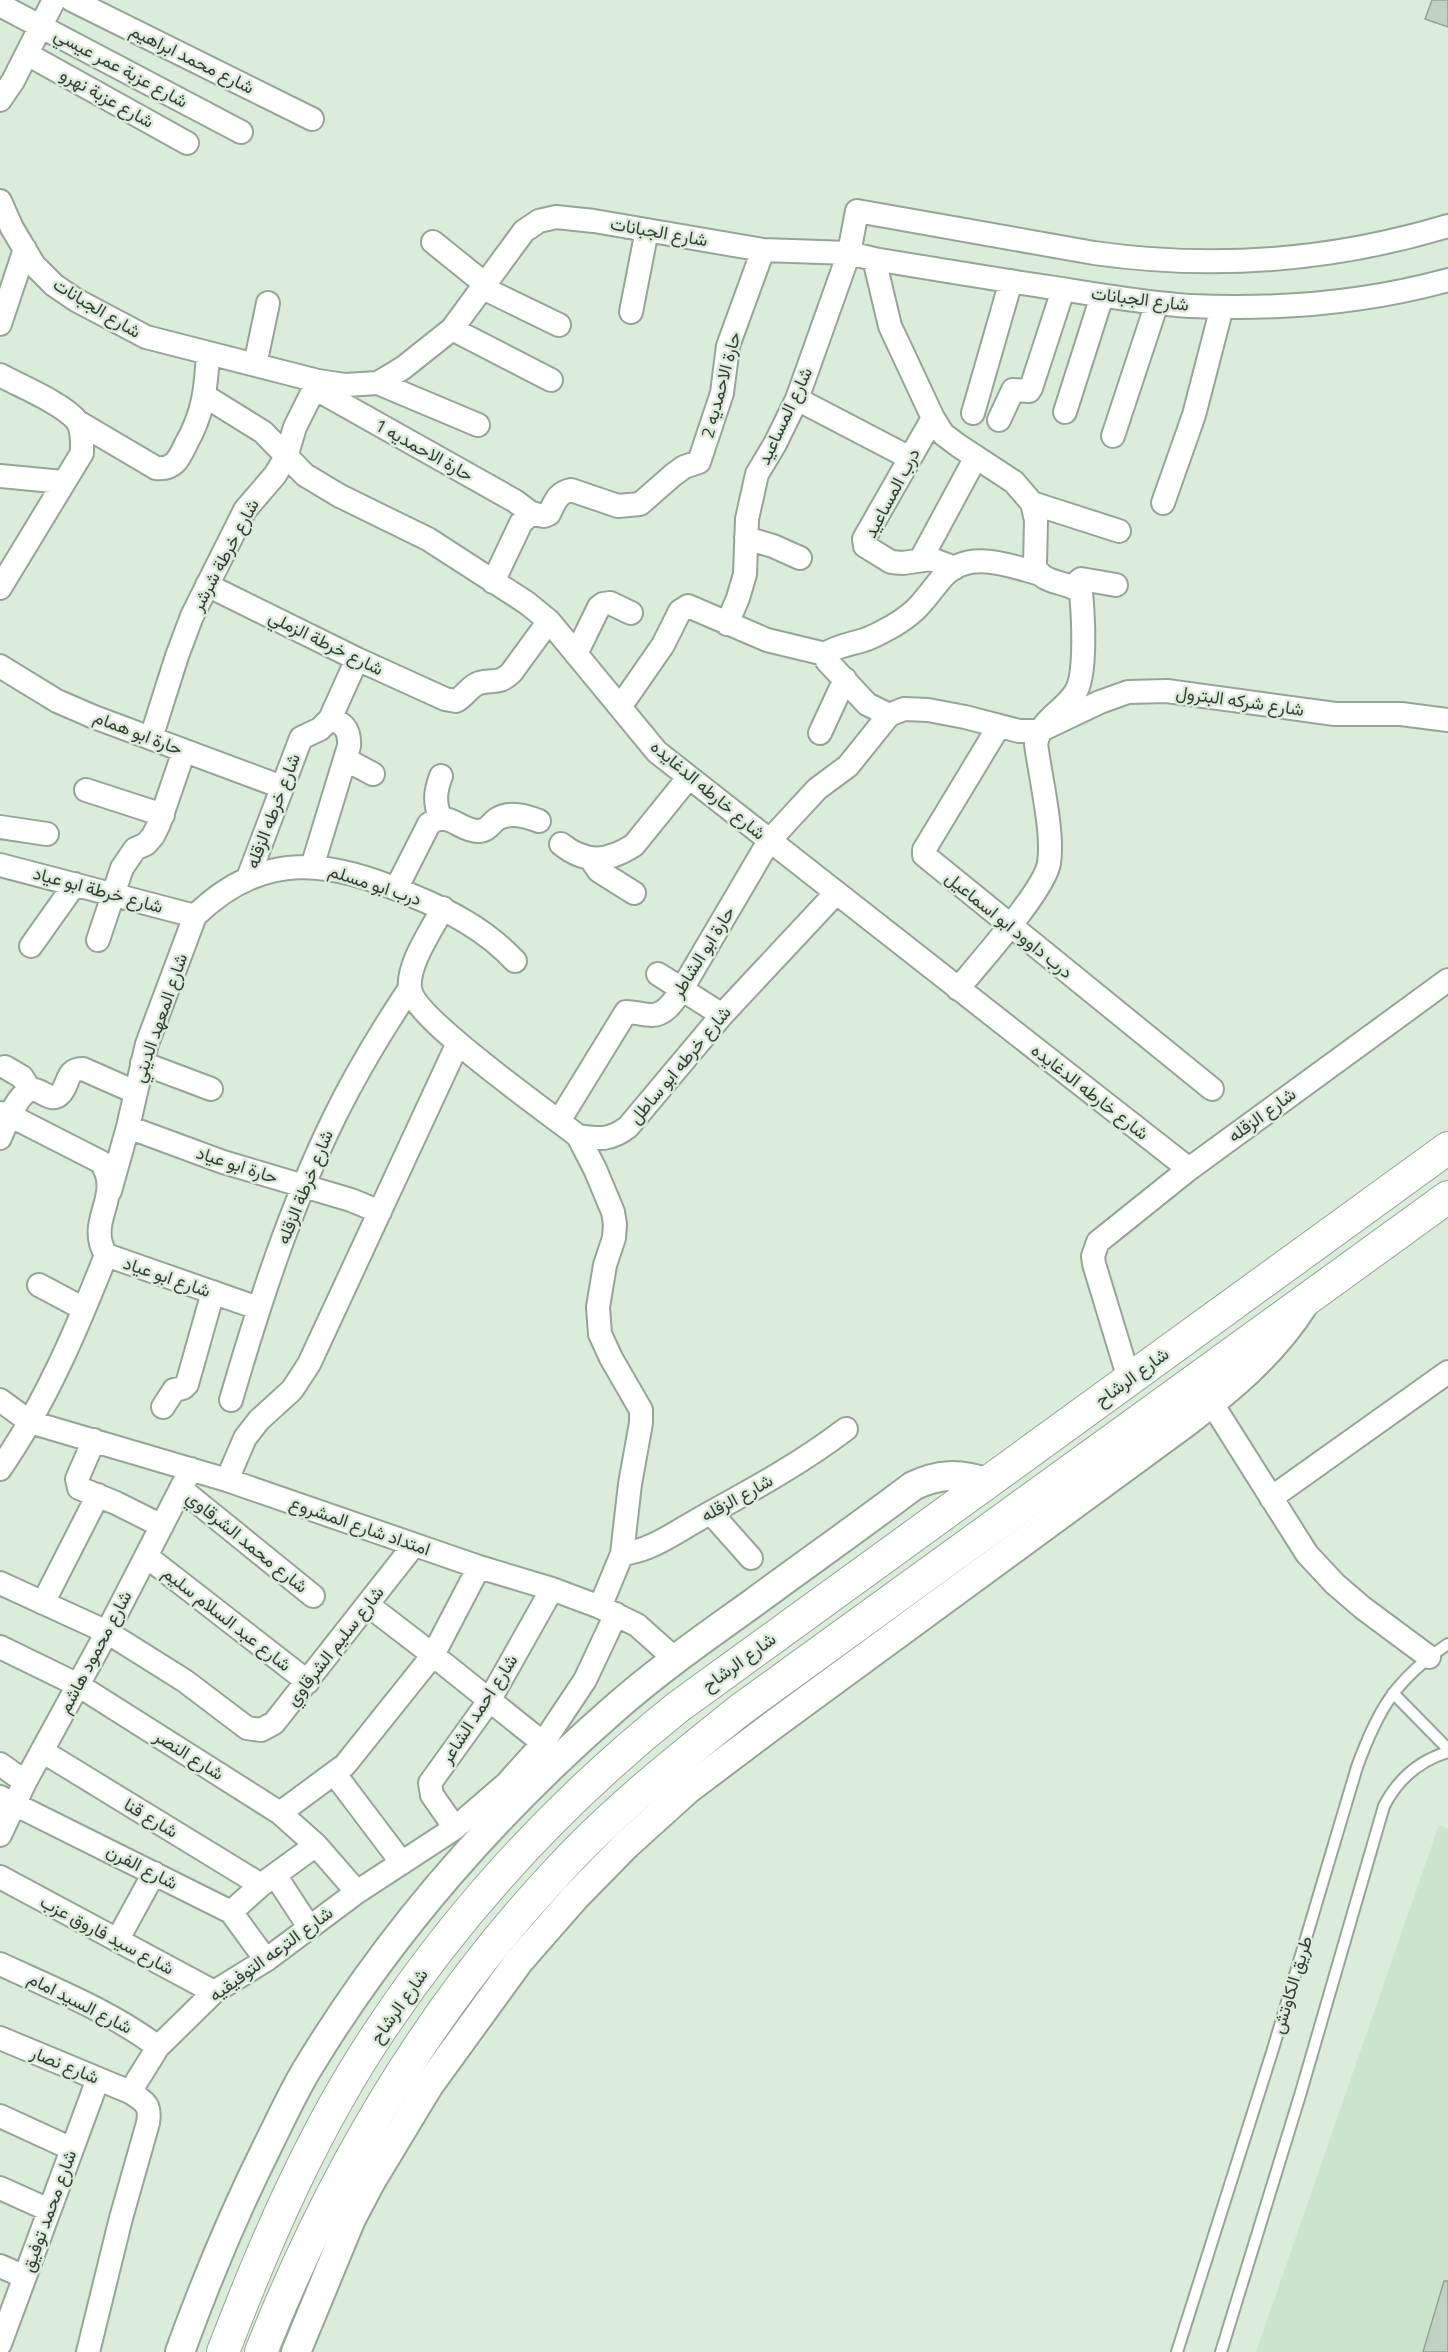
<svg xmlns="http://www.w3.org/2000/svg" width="1448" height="2352" font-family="'Titillium Web',Vazirmatn,sans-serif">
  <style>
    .built { fill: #cce3cd }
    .building { fill: #c2d2c2; stroke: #94a494; stroke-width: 1.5 }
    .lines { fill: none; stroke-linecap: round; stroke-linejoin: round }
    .service-casing { stroke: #95a596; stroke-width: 14 }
    .minor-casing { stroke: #95a596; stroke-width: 26 }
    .tertiary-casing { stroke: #95a596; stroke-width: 32 }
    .secondary-casing { stroke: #95a596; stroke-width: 34 }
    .service { stroke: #fff; stroke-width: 10 }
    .minor { stroke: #fff; stroke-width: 22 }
    .tertiary { stroke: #fff; stroke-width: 28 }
    .secondary { stroke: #fff; stroke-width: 32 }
    .labels { text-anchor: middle; stroke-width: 5; stroke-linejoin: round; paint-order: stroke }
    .street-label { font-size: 18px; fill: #383f38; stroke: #dbecdb }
  </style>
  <rect width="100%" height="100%" fill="#dbecdb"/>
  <path class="built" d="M1439,1825L1448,1829V2352H1256Z"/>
  <path class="building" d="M1432,0H1448V27L1425,19Z
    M1444,2281H1448V2352H1423Z"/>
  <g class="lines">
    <defs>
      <path id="service" d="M1393,1693L1448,1749
        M1177,2352L1273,2049L1357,1767C1378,1709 1396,1679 1448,1644
        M1221,2352L1301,2092L1384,1806C1398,1779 1418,1761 1448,1752"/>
      <path id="minor" d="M72,0L312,119
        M0,5L241,132
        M27,54L187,143
        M0,100L13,81L54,0
        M0,201L12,228L34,265L54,285L76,300L146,337L318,381L345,385L378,383L403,368L452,329L524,231L539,221L556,217L594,221L763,250L849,253L874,259C934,269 994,279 1055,288C1099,295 1145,303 1190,306C1277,310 1364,303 1448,280
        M433,242L485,284
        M874,259L890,326L933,418L943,434L959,446L1014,482L1032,503L1036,520L1035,566C1041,584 1067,581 1081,592C1083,614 1087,676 1075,693C1061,714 1042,717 1036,744C1040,775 1054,834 1049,863C1045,890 978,964 958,989
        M483,288L559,325
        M631,312L647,230
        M0,324L25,249
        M452,329L551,380
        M255,365L268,303
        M0,375C20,386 64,404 77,421C83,429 82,442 82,453L0,588
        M378,383L478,425
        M314,388L515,501L531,513
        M205,396L263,432L305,475L340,496L428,539L527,603L549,621L657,752L1189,1169
        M797,399L910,458
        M1065,412L1102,296
        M973,413L1011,281
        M933,418L864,539L865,546L891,562L903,563L931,559L955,568
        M999,420L1013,390L1029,391L1031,388L1063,290
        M78,422L156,468C174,470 179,459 186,444C204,412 206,388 208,353
        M1113,436L1157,303
        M0,476L63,482
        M1032,503L1119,531
        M1163,503L1194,415L1222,307
        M746,538L773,546L800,558
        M921,559L976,457
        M493,582L521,523L531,513L544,516L549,514C555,502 557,493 571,490L618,506L640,504L673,475L684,467L699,462L722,393L728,346L763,250
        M207,585L357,659L445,699L456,701C465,696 470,686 479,683C493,679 498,685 511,673L549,621
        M1073,586L1081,579L1116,585
        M727,624L738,598L745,574L747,519L757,474L775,444L797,399L849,253L857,211L1094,253C1214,270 1332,261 1448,226
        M576,654L599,607L603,604L610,603L631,613
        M0,666L57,701L94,717L282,787
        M620,707L663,645L680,611L688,606L767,640L825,654
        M889,715L867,704L827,661L825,654C836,646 852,644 864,640C874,637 884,631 893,626C920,610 923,600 942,578C967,549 1007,565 1037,573
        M999,726L924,850V855L1212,1089
        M820,733L845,679
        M151,738L177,656L192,616L245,510L275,475L286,457L295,427L318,381
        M345,759L373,774
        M441,776C435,792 434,803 441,819
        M86,790L163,815
        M0,827L47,834
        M561,844C586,864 608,862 634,845L689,777
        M590,858L599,871L634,893
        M0,865L195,916
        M312,867L349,746C350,731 345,723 330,719
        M248,878L301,738L320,729L330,719L357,659
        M396,889L429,824C447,809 460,831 478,831C488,831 490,824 497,819C510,811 526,816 539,821
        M443,908C432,929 407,965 410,988C413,1018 549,1113 578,1136C600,1139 609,1141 628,1127L722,1015L836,893
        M98,940L122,868L135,849L146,844L153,836L159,824L184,751
        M31,946L75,884
        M658,974L722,1015
        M142,1063L211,1089
        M5,1067L22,1077L30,1090
        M0,1113L9,1115L101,1162C124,1197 85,1220 106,1255L258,1308
        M559,1121L626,1012C635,1012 643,1015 652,1015C666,1015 675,999 682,989L769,841L817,789L848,766L889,715L904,709L928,710L965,717L1019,731H1039L1100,702L1128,692L1167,691L1335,714H1401L1448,720
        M128,1127L223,1162L351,1200L380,1212
        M578,1136L595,1169L613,1212L615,1224L614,1238L605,1265L598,1307L600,1334L611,1358L641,1410V1423L630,1484L622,1554L600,1607
        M0,1138C5,1126 17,1095 30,1090C40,1087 51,1104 60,1094C70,1084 65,1069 83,1069L135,1092
        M110,1191L128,1127L147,1044L195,916C263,849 330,860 411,895C450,911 486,930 515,961
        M39,1285L84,1309
        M1129,1379L1094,1264L1093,1256L1098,1242L1189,1169L1448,980
        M0,1400L30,1422L227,1480L479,1567L552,1589L600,1607L637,1625L675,1659
        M231,1400C259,1304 290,1208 334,1118C356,1073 382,1030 410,988
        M1211,1402L1307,1554L1335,1584L1363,1608L1429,1657
        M163,1407L174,1390L183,1388L187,1384L213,1292
        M94,1440L77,1479L79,1488L116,1503L162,1526
        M0,1469C45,1404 77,1329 106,1255
        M227,1480L245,1438L259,1420L292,1390L309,1364L458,1043
        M181,1489L313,1596
        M1271,1498L1448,1372
        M711,1513L751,1558
        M622,1554C651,1551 676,1532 701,1518C752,1490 800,1464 846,1429
        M146,1556L308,1682
        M0,1583L107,1632L185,1681L247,1728L261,1730L274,1723L414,1545
        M43,1603L98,1495
        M368,1605L433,1655L543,1743
        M0,1647L78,1685L280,1813L316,1845L357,1892
        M42,1751L261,1885
        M0,1764L25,1782
        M334,1773L402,1863
        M0,1797L231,1912L266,1960
        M280,1813L345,1765L433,1655L479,1567
        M455,1828L432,1795L430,1783L489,1701L552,1589
        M0,1835L25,1782L107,1632L191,1469
        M275,1875L309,1927
        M0,1877L214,1992
        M231,1912L261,1885L316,1845
        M118,1939L154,1873
        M0,1964C54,1989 110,2011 158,2047
        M0,2038L130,2092
        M0,2116L72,2149
        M0,2188L49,2210
        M0,2266L25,2277
        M0,2344L98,2079
        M88,2352L121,2218L148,2123C151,2104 145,2102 130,2092L158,2047L214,1992L266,1960L357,1892L455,1828L506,1784L543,1743L585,1680L616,1614"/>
      <path id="tertiary" d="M180,2352C206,2280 235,2211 269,2143C282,2117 294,2090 309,2066C391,1931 496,1812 614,1709C658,1670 706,1637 753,1603C806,1564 860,1526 913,1486C938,1474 959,1473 985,1482
        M296,2352L351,2219L371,2181L429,2085L519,1961L575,1897L626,1845L688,1789L773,1725L1185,1423C1229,1389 1271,1355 1302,1307"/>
      <path id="secondary" d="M223,2352C266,2240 315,2126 383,2026C464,1905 564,1798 678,1707L1448,1148
        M261,2352C331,2175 426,2012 557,1872C612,1812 676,1761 740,1710L1448,1197"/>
    </defs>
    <use href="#service" class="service-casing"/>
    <use href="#minor" class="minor-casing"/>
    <use href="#tertiary" class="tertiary-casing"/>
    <use href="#secondary" class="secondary-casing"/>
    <use href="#service" class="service"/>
    <use href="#minor" class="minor"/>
    <use href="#tertiary" class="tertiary"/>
    <use href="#secondary" class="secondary"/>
  </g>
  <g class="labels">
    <g class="street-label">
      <text transform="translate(192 59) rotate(26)" y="6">شارع محمد ابراهيم</text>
      <text transform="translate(121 68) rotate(28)" y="6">شارع عزبة عمر عيسي</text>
      <text transform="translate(107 98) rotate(29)" y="6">شارع عزبة نهرو</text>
      <text transform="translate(659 232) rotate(10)" y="6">شارع الجبانات</text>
      <text transform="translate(1140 299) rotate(7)" y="6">شارع الجبانات</text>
      <text transform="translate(97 308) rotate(31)" y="6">شارع الجبانات</text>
      <text transform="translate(721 385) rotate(-75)" y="6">حارة الاحمديه 2</text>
      <text transform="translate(785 416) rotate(-65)" y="6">شارع المساعيد</text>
      <text transform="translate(424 450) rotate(29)" y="6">حارة الاحمديه 1</text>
      <text transform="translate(892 493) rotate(-62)" y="6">درب المساعيد</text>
      <text transform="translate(225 555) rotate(-62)" y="6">شارع خرطة شرشر</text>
      <text transform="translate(326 643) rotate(26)" y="6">شارع خرطة الزملي</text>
      <text transform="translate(1240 701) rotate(8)" y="6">شارع شركه البترول</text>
      <text transform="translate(138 733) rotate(21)" y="6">حارة ابو همام</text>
      <text transform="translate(708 790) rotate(40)" y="6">شارع خارطه الدغايده</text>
      <text transform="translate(273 811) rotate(-69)" y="6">شارع خرطه الزقله</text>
      <text transform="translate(375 885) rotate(18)" y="6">درب ابو مسلم</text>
      <text transform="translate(98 890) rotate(15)" y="6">شارع خرطة ابو عياد</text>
      <text transform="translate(1009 925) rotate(39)" y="6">درب داوود ابو اسماعيل</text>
      <text transform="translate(703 952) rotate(-58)" y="6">حارة ابو الشاطر</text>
      <text transform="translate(160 1018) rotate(-71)" y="6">شارع المعهد الديني</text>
      <text transform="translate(680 1065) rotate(-50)" y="6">شارع خرطه ابو ساطل</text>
      <text transform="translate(1090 1092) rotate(38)" y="6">شارع خارطه الدغايده</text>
      <text transform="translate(1262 1115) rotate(-36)" y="6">شارع الزقله</text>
      <text transform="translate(237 1165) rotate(18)" y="6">حارة ابو عياد</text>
      <text transform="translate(305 1187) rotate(-68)" y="6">شارع خرطة الزقله</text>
      <text transform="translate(167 1277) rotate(19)" y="6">شارع ابو عياد</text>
      <text transform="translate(1132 1377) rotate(-36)" y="6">شارع الرشاح</text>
      <text transform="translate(737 1498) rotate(-29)" y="6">شارع الزقله</text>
      <text transform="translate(360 1526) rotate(19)" y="6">امتداد شارع المشروع</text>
      <text transform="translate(247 1542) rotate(39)" y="6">شارع محمد الشرقاوي</text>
      <text transform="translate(227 1619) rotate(38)" y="6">شارع عبد السلام سليم</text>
      <text transform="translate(335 1646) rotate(-52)" y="6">شارع سليم الشرقاوي</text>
      <text transform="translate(95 1652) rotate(-62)" y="6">شارع محمود هاشم</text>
      <text transform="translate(739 1662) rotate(-36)" y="6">شارع الرشاح</text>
      <text transform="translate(479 1709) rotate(-57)" y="6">شارع احمد الشاعر</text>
      <text transform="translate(189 1755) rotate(32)" y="6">شارع النصر</text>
      <text transform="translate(151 1818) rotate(31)" y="6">شارع قنا</text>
      <text transform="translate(142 1867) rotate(27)" y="6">شارع الفرن</text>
      <text transform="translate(107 1935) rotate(28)" y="6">شارع سيد فاروق عزب</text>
      <text transform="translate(271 1954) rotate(-36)" y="6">شارع الترعه التوفيقيه</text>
      <text transform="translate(1292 1985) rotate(-73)" y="6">طريق الكاوتش</text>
      <text transform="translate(80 2003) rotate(27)" y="6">شارع السيد امام</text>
      <text transform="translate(399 2006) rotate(-55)" y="6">شارع الرشاح</text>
      <text transform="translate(65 2065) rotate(22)" y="6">شارع نصار</text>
      <text transform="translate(49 2211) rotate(-70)" y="6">شارع محمد توفيق</text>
    </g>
  </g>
</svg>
